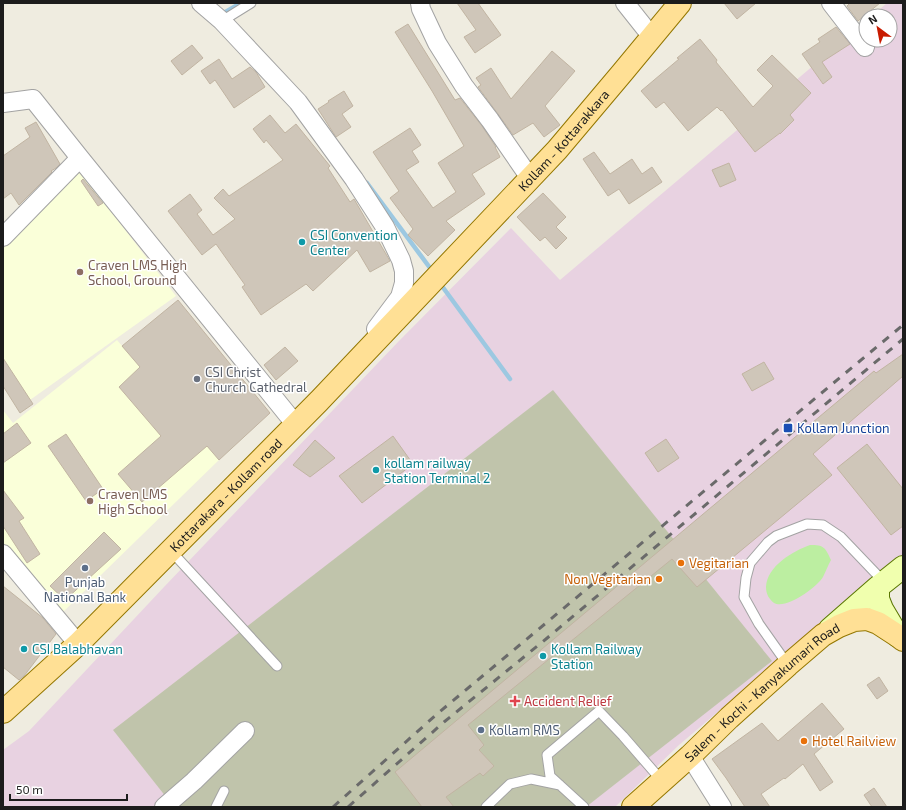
<svg xmlns="http://www.w3.org/2000/svg" width="906" height="810" font-family="'Exo 2',sans-serif">
  <style>
    .industrial { fill: #e8d2e1 }
    .education { fill: #faffd9 }
    .construction { fill: #c0c4ab }
    .grass { fill: #bceea1 }
    .lines { fill: none; stroke-linecap: round; stroke-linejoin: round }
    .stream { stroke: #9cc8e1; stroke-width: 4.5 }
    .building { fill: #cfc6b9; stroke: #c1b4a2 }
    .lane-casing { stroke: #a3a3a3; stroke-width: 11 }
    .street-casing { stroke: #a3a3a3; stroke-width: 20 }
    .secondary-casing { stroke: #597600; stroke-width: 24 }
    .primary-casing { stroke: #947700; stroke-width: 24 }
    .lane { stroke: #fff; stroke-width: 9 }
    .street { stroke: #fff; stroke-width: 18 }
    .secondary { stroke: #f0ffae; stroke-width: 22 }
    .primary { stroke: #ffe095; stroke-width: 22 }
    .rail { stroke: #6a6a6a; stroke-width: 3; stroke-dasharray: 8 8; stroke-linecap: butt }
    .culture-dot { fill: #0f9aa8; stroke: #fff; stroke-width: 1.5 }
    .education-dot { fill: #8d6e63; stroke: #fff; stroke-width: 1.5 }
    .worship-dot { fill: #6b7280; stroke: #fff; stroke-width: 1.5 }
    .transit-dot { fill: #1a4fb4; stroke: #fff; stroke-width: 1.5 }
    .food-dot { fill: #e8710a; stroke: #fff; stroke-width: 1.5 }
    .service-dot { fill: #5c6f8a; stroke: #fff; stroke-width: 1.5 }
    .health-dot { fill: #e0444e; stroke: #fff; stroke-width: 1.5 }
    .labels { text-anchor: middle; stroke-width: 3; stroke-linejoin: round; paint-order: stroke }
    .street-label { font-size: 13px; fill: #1c1c1c; stroke: #fff }
    .culture-label { font-size: 13px; fill: #0d838f; stroke: #fff; text-anchor: start }
    .education-label { font-size: 13px; fill: #785e54; stroke: #fff; text-anchor: start }
    .worship-label { font-size: 13px; fill: #5b616d; stroke: #fff; text-anchor: start }
    .transit-label { font-size: 13px; fill: #164399; stroke: #fff; text-anchor: start }
    .food-label { font-size: 13px; fill: #c56008; stroke: #fff; text-anchor: start }
    .service-label { font-size: 13px; fill: #4e5e75; stroke: #fff }
    .health-label { font-size: 13px; fill: #be3a42; stroke: #fff; text-anchor: start }
  </style>
  <rect width="100%" height="100%" fill="#efece0"/>
  <path class="industrial" d="M887,3H903V554L679,745L615,807H3V750L29,731L164,587L398,342L511,228L560,280L866,21V40H890V16H872Z"/>
  <path class="education" d="M79,170L176,296L30,400L3,369V249Z
    M117,340L219,460L62,613L3,542V410L13,423Z"/>
  <path class="construction" d="M553,390L772,661L586,807H174L113,730Z"/>
  <path class="grass" d="M810,545C824,545 825,547 831,560C828,565 826,571 823,577C817,587 786,610 774,603C769,599 766,594 766,587C767,566 793,551 810,545Z"/>
  <g class="lines">
    <path class="stream" d="M220,13L222,14L241,3
      M367,183L433,272
      M439,282L510,379"/>
  </g>
  <path class="building" d="M457,3H478L501,35L475,53L464,37L476,30Z
    M724,3H756L737,19Z
    M850,3H880L858,21L847,6Z
    M408,24L455,100L460,98L482,126L496,147H495L500,157L472,174L485,194L446,221L455,230L428,256L408,235L413,229L390,198L399,191L373,152L410,128L421,145L412,151L419,162L406,170L433,208L456,192L438,163L464,146L432,91L395,32Z
    M836,27L850,44L822,62L832,77L823,84L802,54L820,42L818,39Z
    M700,39L717,60L716,62L753,107L773,86L757,70L772,55L811,93L790,115L794,120L780,134V133L755,152L722,110L721,111L717,107L688,131L664,102L656,108L641,91L679,59L677,58Z
    M192,45L203,58L182,75L171,61Z
    M552,51L575,71L545,106L560,125L544,137L533,123L513,135L498,114L478,87L481,85L476,78L491,68L511,99Z
    M219,59L232,79L250,67L256,72L265,87L234,108L215,80L210,84L201,71Z
    M344,91L353,106L342,114L351,127L336,137L318,109L329,102L328,101Z
    M270,115L285,133L296,124L330,166L328,168L350,202L354,199L390,261L370,272L357,250L313,291L306,284L261,315L242,287L245,285L216,244L202,255L168,211L190,194L202,210L197,214L213,235L235,219L214,198L223,189L229,196L283,160L266,140L264,143L253,129Z
    M36,122L60,164L56,168L51,171L52,172L19,205L11,193L3,199V156L30,137L25,128Z
    M594,152L610,174L632,159L642,174L652,167L662,182L629,204L619,189L608,196L583,159Z
    M729,163L736,180L720,187L712,170Z
    M83,179L103,203L98,206L81,181Z
    M543,193L566,217L556,227L567,238L556,249L545,237L540,241L517,217Z
    M178,300L270,413L219,460L207,446L142,502L118,474L161,436L119,387L140,367L122,346Z
    M285,347L298,361L276,380L264,365Z
    M903,354V376L813,454L832,475L697,587L672,559L468,725L484,745L479,750L494,766L483,776L480,773L446,797L454,807H422L395,772L874,371L876,373Z
    M3,358L33,404L20,413L3,386Z
    M764,362L774,379L752,391L742,374Z
    M17,423L31,443L3,463V434Z
    M66,434L103,489L86,501L48,446Z
    M393,436L413,464L362,503L339,476Z
    M666,439L679,458L658,472L645,453Z
    M315,440L335,458L310,477L293,465Z
    M867,444L903,489V526L891,535L837,468Z
    M3,490L24,518L19,521L40,554L27,563L3,526Z
    M104,532L121,549L65,600L50,586Z
    M3,586L43,618L56,634L24,676L19,680L3,667Z
    M879,677L888,691L877,699L867,685Z
    M822,703L844,729L814,754L833,782L820,791L803,764L785,779L784,778L761,794L770,807H745L726,778L712,759L762,723L778,741Z
    M874,788L887,807H872L864,795Z"/>
  <g class="lines">
    <defs>
      <path id="lane" d="M222,21L251,3
        M171,551L277,666
        M788,665L759,624L744,597L746,578L750,563L768,542L776,536L807,524L823,525L841,537L884,582
        M216,807L224,791
        M486,807L510,784L531,779L560,785
        M584,807L550,776L547,755L599,711L623,736L662,781"/>
      <path id="street" d="M201,3L222,21L298,102L354,179L385,227L401,260L404,271V283L400,297L376,329
        M420,3L421,9L437,43L464,86L490,120L530,178
        M625,3L652,37
        M831,3L865,47
        M3,103L33,99L80,158L296,425
        M3,237L80,158
        M3,554L78,644
        M690,756L722,807
        M164,807L194,781L245,731"/>
      <path id="secondary" d="M878,587V599L882,609L898,636
        M830,629L878,587L903,567"/>
      <g id="primary">
        <path id="s1" d="M3,712L78,644L319,401L557,150L622,73L680,3"/>
        <path id="s2" d="M633,807L690,756L729,718L788,665L823,635L839,626L854,620L867,619L878,623L898,636L903,640"/>
      </g>
    </defs>
    <use href="#lane" class="lane-casing"/>
    <use href="#street" class="street-casing"/>
    <use href="#secondary" class="secondary-casing"/>
    <use href="#primary" class="primary-casing"/>
    <use href="#lane" class="lane"/>
    <use href="#street" class="street"/>
    <use href="#secondary" class="secondary"/>
    <use href="#primary" class="primary"/>
    <path class="rail" d="M333,807L437,714L903,325
      M348,807L444,722L546,639L903,339"/>
  </g>
  <g class="culture-dot">
    <circle cx="302" cy="242" r="4"/>
    <circle cx="376" cy="470" r="4"/>
    <circle cx="24" cy="649" r="4"/>
    <circle cx="543" cy="656" r="4"/>
  </g>
  <g class="education-dot">
    <circle cx="80" cy="272" r="4"/>
    <circle cx="90" cy="501" r="4"/>
  </g>
  <circle class="worship-dot" cx="197" cy="379" r="4"/>
  <rect class="transit-dot" x="783" y="423" width="10" height="10" rx="2"/>
  <g class="food-dot">
    <circle cx="681" cy="563" r="4"/>
    <circle cx="659" cy="579" r="4"/>
    <circle cx="804" cy="741" r="4"/>
  </g>
  <g class="service-dot">
    <circle cx="85" cy="568" r="4"/>
    <circle cx="481" cy="730" r="4"/>
  </g>
  <path class="health-dot" d="M513 695h4v4h4v4h-4v4h-4v-4h-4v-4h4z"/>
  <g class="labels">
    <g class="street-label">
      <text dy="5" stroke="none"><textPath href="#s1" startOffset="801">Kollam - Kottarakkara</textPath></text>
      <text dy="5" stroke="none"><textPath href="#s1" startOffset="311">Kottarakara - Kollam road</textPath></text>
      <text dy="5" stroke="none"><textPath href="#s2" startOffset="173">Salem - Kochi - Kanyakumari Road</textPath></text>
    </g>
    <g class="culture-label">
      <text x="310" y="240">CSI Convention<tspan x="310" dy="15">Center</tspan></text>
      <text x="384" y="468">kollam railway<tspan x="384" dy="15">Station Terminal 2</tspan></text>
      <text x="32" y="654">CSI Balabhavan</text>
      <text x="551" y="654">Kollam Railway<tspan x="551" dy="15">Station</tspan></text>
    </g>
    <g class="education-label">
      <text x="88" y="270">Craven LMS High<tspan x="88" dy="15">School, Ground</tspan></text>
      <text x="98" y="499">Craven LMS<tspan x="98" dy="15">High School</tspan></text>
    </g>
    <g class="worship-label">
      <text x="205" y="377">CSI Christ<tspan x="205" dy="15">Church Cathedral</tspan></text>
    </g>
    <g class="transit-label">
      <text x="797" y="433">Kollam Junction</text>
    </g>
    <g class="food-label">
      <text x="689" y="568">Vegitarian</text>
      <text x="651" y="584" text-anchor="end">Non Vegitarian</text>
      <text x="812" y="746">Hotel Railview</text>
    </g>
    <g class="service-label">
      <text x="85" y="587">Punjab<tspan x="85" dy="15">National Bank</tspan></text>
      <text x="489" y="735" text-anchor="start">Kollam RMS</text>
    </g>
    <g class="health-label">
      <text x="524" y="706">Accident Relief</text>
    </g>
  </g>
  <rect width="906" height="810" fill="none" stroke="#1c1c1c" stroke-width="8"/>
  <g transform="translate(878 28) rotate(328)"><circle r="19" fill="#ffffff" stroke="#a4a4a4"/>
  <path d="M0-3L7 15L0 10L-7 15Z" fill="#c81b00"/>
  <text y="-6" font-size="11" font-weight="bold" text-anchor="middle" fill="#1c1c1c">N</text>
  </g>
  <path d="M10 794v6h117v-6" fill="none" stroke="#1c1c1c" stroke-width="2"/>
  <text x="16" y="794" font-size="12" fill="#1c1c1c" stroke="#ffffff" stroke-width="3" paint-order="stroke">50 m</text>
</svg>
